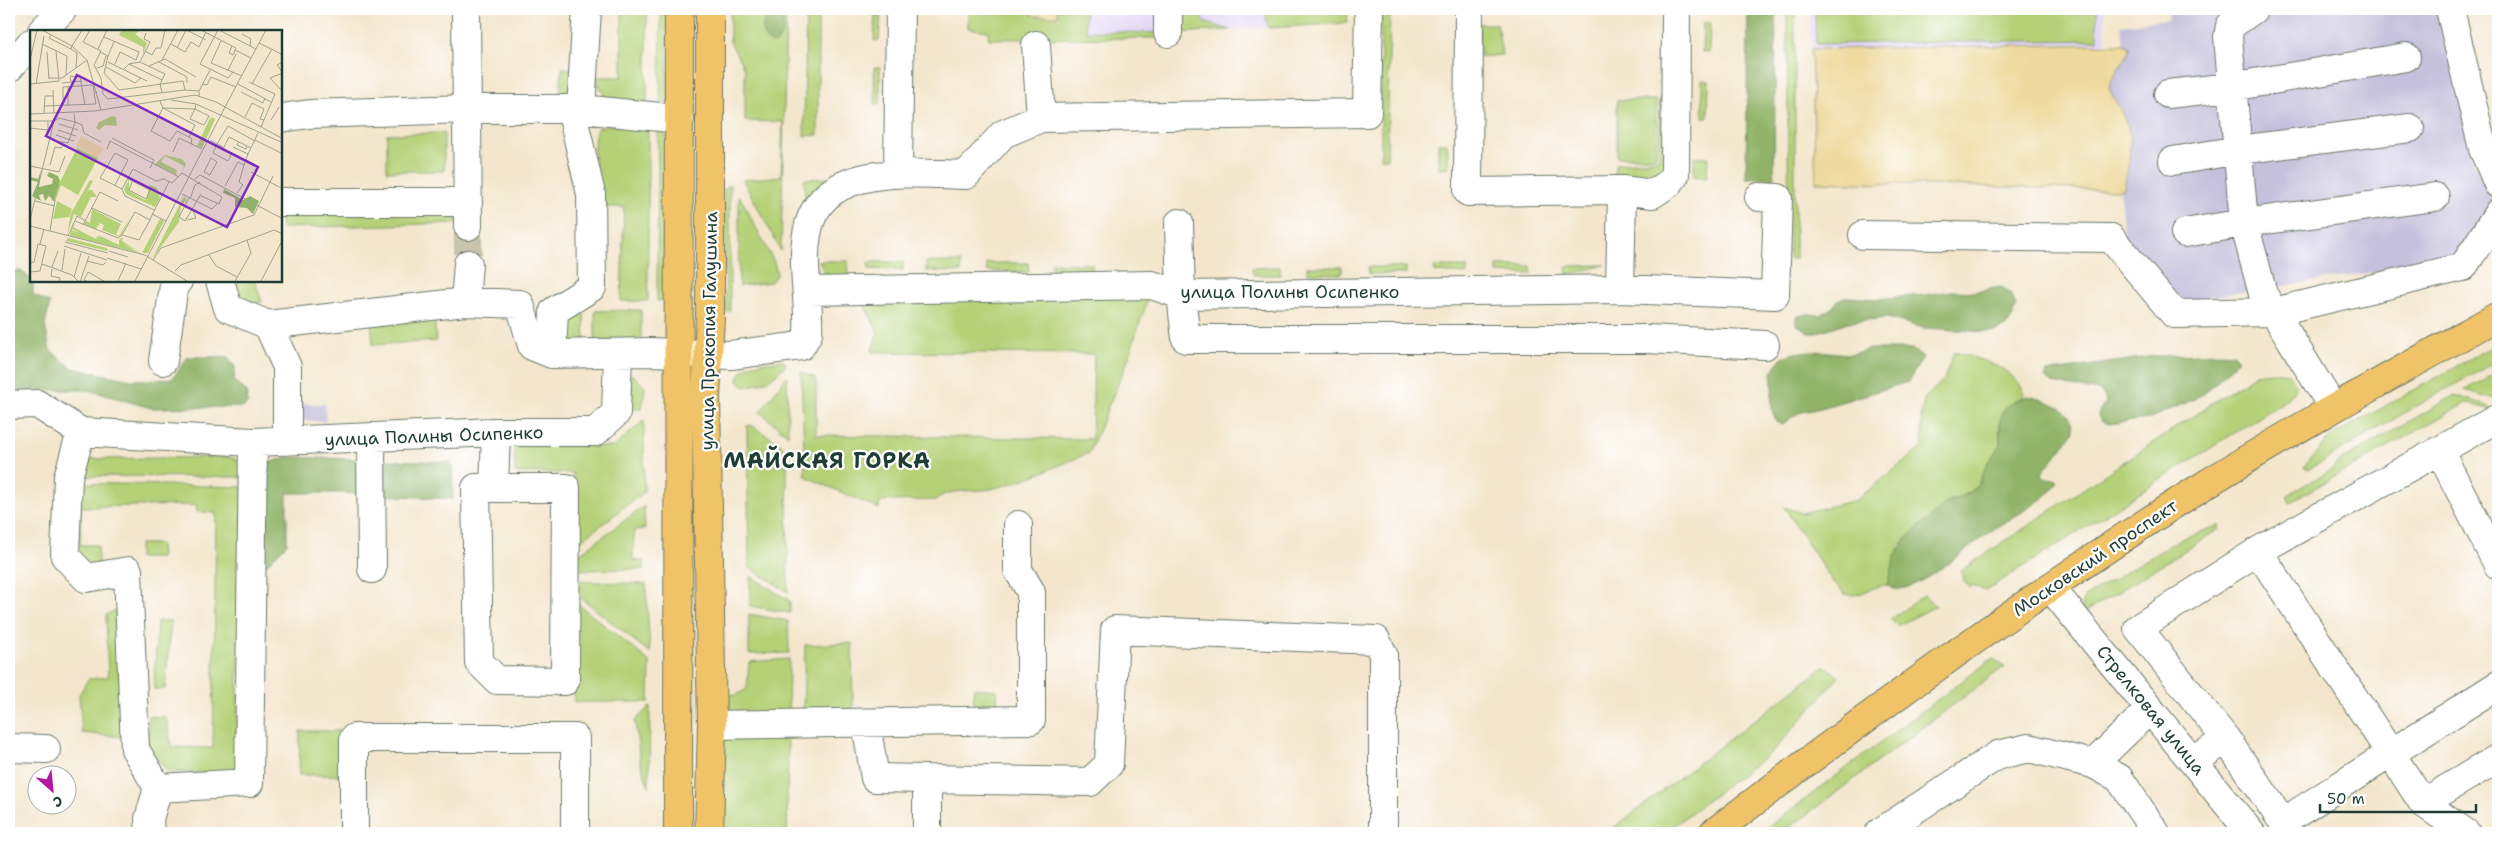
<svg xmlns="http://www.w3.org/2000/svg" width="2507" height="842" font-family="'Shantell Sans',sans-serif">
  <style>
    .built { fill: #e1d4f4 }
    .industrial { fill: #c5c0db }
    .green { fill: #b5d178; stroke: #6a8756 }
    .forest { fill: #90b368; stroke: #58784e }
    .sand { fill: #eeda9e; stroke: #868c69 }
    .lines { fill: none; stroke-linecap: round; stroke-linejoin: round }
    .minor-tunnel { stroke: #c9c4ae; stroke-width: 28; stroke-dasharray: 28 14; stroke-linecap: butt }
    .minor-casing { stroke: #697869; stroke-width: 30 }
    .major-casing { stroke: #697869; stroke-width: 30 }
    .minor { stroke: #fff; stroke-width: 28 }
    .major { stroke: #f1c369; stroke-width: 28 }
    .labels { text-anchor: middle; stroke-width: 4.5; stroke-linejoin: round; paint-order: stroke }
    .street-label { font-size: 18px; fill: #1f3d34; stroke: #fff }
    .district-label { font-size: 22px; font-weight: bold; letter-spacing: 1px; fill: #1f3d34; stroke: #fff }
    .inset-road { fill: none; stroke: #9ea28f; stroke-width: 1 }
    .view { fill: #7b2cbf; fill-opacity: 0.15; stroke: #7b2cbf; stroke-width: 2.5 }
    .inset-edge { fill: none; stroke: #1f3d34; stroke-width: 2.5 }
  </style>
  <rect width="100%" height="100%" fill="#fff"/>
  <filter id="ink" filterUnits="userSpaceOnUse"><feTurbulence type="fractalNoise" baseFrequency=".02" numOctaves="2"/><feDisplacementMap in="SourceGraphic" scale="10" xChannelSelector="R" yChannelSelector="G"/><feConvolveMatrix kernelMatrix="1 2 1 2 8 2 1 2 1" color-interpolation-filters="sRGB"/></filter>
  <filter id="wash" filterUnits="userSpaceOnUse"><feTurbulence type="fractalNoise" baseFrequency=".0096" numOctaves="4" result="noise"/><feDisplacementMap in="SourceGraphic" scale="20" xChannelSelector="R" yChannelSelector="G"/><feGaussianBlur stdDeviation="1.12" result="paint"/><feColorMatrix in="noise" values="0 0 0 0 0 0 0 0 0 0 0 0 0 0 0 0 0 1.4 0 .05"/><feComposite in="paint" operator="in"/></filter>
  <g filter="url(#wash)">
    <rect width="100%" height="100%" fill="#f3e6cc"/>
    <path class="built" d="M988,9H1348L1347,23L1168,33L1085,31Z
      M1810,9H1815L1816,44L2097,39V9H2105V43L1811,49Z"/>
    <path class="industrial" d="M2167,9H2454L2470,155L2496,208L2460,259L2176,302L2124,241L2120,190L2124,188L2130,161L2127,127L2109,88L2115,71L2129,53L2128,47L2124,44L2121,25L2169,19Z
      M288,403L325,404L326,422L289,419Z"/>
    <path class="green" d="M622,9H647V107L605,97L595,77H622Z
      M661,9H667L668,98L662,107L660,96Z
      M730,9H786L781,251L743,180L781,176L783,122L745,121V70L730,42Z
      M806,9H818V135L804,136Z
      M875,9H881L879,40L874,41Z
      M968,9H1085L1086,31L1163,33L1159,38L989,39L988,31L968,28Z
      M1171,9H1201L1203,22L1230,30L1174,33Z
      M1265,9H1348L1347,23L1268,28Z
      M1381,9H1390L1387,159L1381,158Z
      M1787,9H1795V259H1789Z
      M1815,9H2097V40L1816,44Z
      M1703,23H1710L1709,53L1702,52Z
      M1479,24H1497L1502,55L1480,57Z
      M874,67H880V104L875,105Z
      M562,68L576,69L574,95L560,94Z
      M1702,80L1709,81L1708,117H1703Z
      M1667,86L1666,173L1653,181L1613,180L1616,164L1659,159V101Z
      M1617,100H1656V157H1617Z
      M608,125L648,127V301H621L624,207H606C598,188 588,146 598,128Z
      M658,128L664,133L669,144L667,300L657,301Z
      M444,133V171H387V134Z
      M1438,143H1447L1449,167L1438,168Z
      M1694,157H1708L1707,178L1694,176Z
      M831,178L806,211L804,179Z
      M730,185V311L726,312L724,189Z
      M739,195L774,262L777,274L771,282L739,286Z
      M448,213L460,223L281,228V214Z
      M819,261H848L849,279L826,277Z
      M868,262H903V270L869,269Z
      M926,262H961V272L926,271Z
      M987,263H1028L1029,272L987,271Z
      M1051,263L1092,264V271H1052Z
      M1605,265L1567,275V266Z
      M1497,266H1531L1532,274L1497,273Z
      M1280,267V275H1253L1252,268Z
      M1307,267H1342V274L1307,273Z
      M1368,267H1406V274H1369Z
      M1434,267H1467V274L1435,272Z
      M230,281H255L262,302L248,303L235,293Z
      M857,290L1149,295L1127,362L1089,453C1057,466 1025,481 991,489C974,492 949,488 935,500L884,501L880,503L879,509L805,476L801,372L816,378V435L1092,439L1094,354L871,352L878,332Z
      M641,310V339L595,341V311Z
      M562,312H584L585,342L571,343L562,334Z
      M434,314L436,341L373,345L371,319Z
      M2498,343V361L2428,399L2313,467L2309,469L2304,467L2325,442L2332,436Z
      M1954,352C1983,361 2006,363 2024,391L2023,397L2014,401L2000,425V446L1988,462L1979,482L1970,493L1951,500L1909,536L1899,547L1888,585C1873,584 1860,599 1845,594L1832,581L1784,507L1802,513L1856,500L1923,447L1921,415L1924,399L1944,379Z
      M783,360L786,364C771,381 765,383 744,387L738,380C742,360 766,363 783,360Z
      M2272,372L2289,374L2297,386L2285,401L1985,591L1972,585L1969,587L1962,580L1965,578L1960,571L2256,374Z
      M2498,372V397L2495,399L2465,390Z
      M630,375H633L645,387L642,409H635L626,403Z
      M787,376L788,435L760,412Z
      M2455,395L2487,406L2490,410L2466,403L2290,502L2287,495L2331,470L2337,463Z
      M644,420V492L574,546L573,473H515L514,445L614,447Z
      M751,425L782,445L787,455L788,592L749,567L747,426Z
      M231,457L242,463L246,477L80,476L92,459Z
      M78,483L243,487L236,774L168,772L148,748V716L166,717L172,747L213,748L216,513L197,512L196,505L81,507L80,545H98V570L74,552Z
      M644,506L645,529L634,530L633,560L644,561V569L575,570L574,558Z
      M2220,525L2219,529L2081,615V605L2086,596L2182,538Z
      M139,544H160L161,558H139Z
      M750,576L790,601V613L750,606Z
      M575,581L646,584L650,653L575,593Z
      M1924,595L1936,606L1897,626L1890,619Z
      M574,601L650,662L649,702H574Z
      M116,610L122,737L82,733L79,695L88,679L108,677L106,615Z
      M749,614L788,621L789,653L749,654Z
      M157,621H171L165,689H154Z
      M852,643L853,710H803L805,645Z
      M1993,658L2004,667L1782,833H1760Z
      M789,659L788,719L725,715L723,695H736L747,689L749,662Z
      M1825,666L1839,677L1774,750L1664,833H1607Z
      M974,688L997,690L998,714L973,713Z
      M650,706L649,787L640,761L635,721Z
      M300,731H350V775H299Z
      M741,731H788L787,833H720L723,741Z"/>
    <path class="forest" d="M765,9H784C782,22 786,35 775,44C755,38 766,23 765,9Z
      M1748,9H1776L1774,178H1746Z
      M21,271L33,281V295L50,303L45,325L50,350L72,368L132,380L172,379L188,357H228L235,367L234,381L246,391L248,403L244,407L151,408L88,390H9V272Z
      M2000,287C2010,290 2013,297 2016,307L2008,324L1996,331L1989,332L1924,328L1887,318L1848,322L1816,333H1809L1796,324V317L1808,314L1820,315L1831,309L1839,299L1846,297L1876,299L1925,295L1952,291L1973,292Z
      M1870,349H1912L1923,357L1908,382L1821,408L1798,413L1781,425C1771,417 1771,405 1772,393C1773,386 1770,377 1773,370C1783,344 1826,352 1847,354C1855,354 1863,351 1870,349Z
      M2221,353L2234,354L2239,359L2215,384L2197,398L2148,419L2110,424L2102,422L2098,416L2100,409L2106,404L2105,397L2100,391L2052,383L2045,378L2047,372L2154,356Z
      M2027,396C2046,400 2074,408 2074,432L2042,473L2044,477L2058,480C2052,499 2007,519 1991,531C1972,545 1915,594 1893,589L1888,585L1895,556L1909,536L1947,502L1970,493L1979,482L1988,462L2000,446V420L2006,406Z
      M288,457L452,462L453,499L345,493H287V544L265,566L259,548L265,464Z"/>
    <path class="sand" d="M1032,9H1057L1058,16H1032Z
      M2124,44L2129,47C2129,62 2111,72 2109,88C2113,99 2120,108 2125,119C2135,141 2128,166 2124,188L2120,190L1816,182L1811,49Z"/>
  </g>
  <g filter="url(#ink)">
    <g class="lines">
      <path class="minor-tunnel" d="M468,226V264"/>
      <defs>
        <path id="minor" d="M466,9L468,226
          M1469,9L1468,192L1622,190L1653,194L1669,183L1675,175L1676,9
          M2254,9L2230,26L2228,37L2244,223L2263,294L2333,408
          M2450,9L2483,149L2498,184
          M42,31L63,9
          M1168,33V9
          M1036,45L1041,118
          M9,68L31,43
          M2168,94L2231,87L2406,57
          M581,109L587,9
          M281,118L310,114L467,109H581L680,119
          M2173,161L2239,150L2410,128
          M898,173L900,9
          M281,202H468
          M1179,223L1181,295L1186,339H1647L1765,345
          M2185,233L2244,223L2435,197
          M1863,235L2111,238L2174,314L2273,312L2463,267L2498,213
          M220,281L228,308L268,325L465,302L520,304L532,346L552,354L650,352L731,355L801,346L808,334C810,301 801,267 807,234C819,161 913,174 966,175L1003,134L1041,118L1367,113L1369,9
          M1620,289L1622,190
          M807,291L1152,285L1181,295L1620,289L1775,295L1778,198L1759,197
          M465,302L468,264
          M268,325L287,367V441
          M552,354L554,311L592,287L591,194L571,109
          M163,361L174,285L178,281
          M9,405L37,404L81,432L253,442L496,432H595L616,413L618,354
          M81,432L68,477L65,556L86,578L128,571L135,749L158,788L249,783L253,442
          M371,439L372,569
          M2439,450L2498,565
          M476,488H566L565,681L497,680L479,662Z
          M494,488L496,432
          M2258,551L2423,803L2466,833
          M2050,587L2251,833
          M866,723L875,778L927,779V833
          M712,725L1031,720V592L1018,570V525
          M2226,739L2283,822L2498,685
          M9,748L46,749
          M2193,762L2226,739L2138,628L2258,551L2498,418
          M2093,764L2150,709
          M927,779L1090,782L1109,764L1115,630L1376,640L1383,654V833
          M2423,803L2498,758
          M150,833L149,819L158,788
          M354,833V738H575V833
          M1879,833L1998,755L2029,748L2093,764L2119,778L2156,833"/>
        <path id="major" d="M678,833L679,9
          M709,833L712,725L706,398L710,316V9
          M1713,833C1870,713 2029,597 2195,491C2294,429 2396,373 2498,316"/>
      </defs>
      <use href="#minor" class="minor-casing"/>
      <use href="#major" class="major-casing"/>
      <use href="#minor" class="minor"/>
      <use href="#major" class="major"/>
    </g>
  </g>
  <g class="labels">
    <g class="street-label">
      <text x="1290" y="298">улица Полины Осипенко</text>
      <text transform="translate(709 331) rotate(-89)" y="6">улица Прокопия Галушина</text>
      <text transform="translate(434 436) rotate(-2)" y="6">улица Полины Осипенко</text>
      <text transform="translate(2095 558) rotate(-34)" y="6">Московский проспект</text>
      <text transform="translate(2151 710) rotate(51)" y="6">Стрелковая улица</text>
    </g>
    <g class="district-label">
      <text x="827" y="468">МАЙСКАЯ ГОРКА</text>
    </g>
  </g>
  <g transform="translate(30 30)">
    <rect width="252" height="252" fill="#f3e6cc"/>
    <path d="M92,0H111L105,4L117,13L113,24V17L89,5ZM82,86L86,87L87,96L75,95L69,100L66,98L69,92ZM181,86L180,90L182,87L185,89L172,118L167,116ZM47,118L68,128L48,165L31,155L25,172L21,170ZM135,125L152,129L156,134L153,141L154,136L135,126L131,132L147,140L146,145L125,134ZM60,150L63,151L58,160H62L67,167H61L51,187L44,184L37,205L41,183ZM99,150V161L113,169L116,170L120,155L114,152L127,158L130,168L125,177L96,164L94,159ZM154,166L157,170L151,176L149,192L122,229ZM27,171L42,179L39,187L23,189ZM62,179L91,194L86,204L89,206L102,185L90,207L72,200L74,195L70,193L66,199L54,194L56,191L60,193ZM130,189L134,191L118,223H112ZM45,194L43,197L66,209L67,206L71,208L68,205L89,215V210L93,207L92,211L106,220L91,213L110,223L40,206L41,200L50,203L42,199L43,195ZM38,208L77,218L78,221L36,211Z" fill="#b5d178"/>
    <path d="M11,140L9,157L22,154L23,149L17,146L19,142L28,146L30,151L24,171L19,166L15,171L13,164L9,165L11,171L2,166L8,152L0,150V147L8,149ZM194,159L213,170L220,166L229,171L223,184L217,178L205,177V168L193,163Z" fill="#90b368"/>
    <path d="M51,106L73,118L68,128L46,116Z" fill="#eeda9e"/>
    <path class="inset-road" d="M12,0L42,16L57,30L71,80M60,0L53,12L71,21L64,35L71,48L73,64L78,69L155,60L169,61V66M157,0L176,10M171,0L206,18L203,25L199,23L202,16M188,0L170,34L198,48L203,42M189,0L226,19M212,4L221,9L220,16M21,5L19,8L41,19L42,16M74,7L109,22L106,30L90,22L85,34M191,11L181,33L212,46M229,13L253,25M12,14L37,26L36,45M141,14L155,22L161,12L169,17L176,2M42,16L52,0M147,18L156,0M41,19L47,23L46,38M68,19L77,0M205,20L221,28M115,21L122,25L126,18H131L135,0M17,22L19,49M70,22L78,26L74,43M78,26L84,12M0,30L7,0M132,30L148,0M78,32L117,51M110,32L120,12L114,9L116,3M129,32L157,47V53M253,32L247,35L253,43M99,34L132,50M119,36L135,29L166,47M76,37L105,53L111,48M67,38L73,36L76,26M94,39L99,34L110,32L135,44L130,54L132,63M198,40L206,24M74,43L89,60L153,51L155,60M253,43L240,48L253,62M19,48H32L57,30M41,52L40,46L50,47L55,75M219,52L245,64L231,97M32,53L52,51M0,54L29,51L26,21M6,54L14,6M173,54L177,55L181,47L206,57M208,54L241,72M222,54L242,19M38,57V76M23,60L24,83M169,61L180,40M211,62L233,73L235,68M141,70L166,74L251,112M130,71L133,78L165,95L159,107L162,109L161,114M14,76L66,74L64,63L67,62M33,76V57L63,55L64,62M195,77L236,0M133,78L121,101L140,111L147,101L159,107M133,78L165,79M165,79L160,89L174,95L179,86L165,79L166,74M14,83L15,66H23M0,84L65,81L165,65L186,72L253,109M215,87L222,73L234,79L230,89L234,90M241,90L249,77M0,91H24L29,88L45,92L52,95L54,103L71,112M29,94L48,100M0,98L18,100V91M28,100L46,106M26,105L44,111M82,108L124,130L120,138M180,110L187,114L183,123L198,131L202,123L193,119L199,107L221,118M225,110L253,124M24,111L38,113L45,93L44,83M209,112L207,115L216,119L217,116M193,117L187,114L198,96L225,111M203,117L218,124L214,135M77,119L80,111L149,147M143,122L149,108L172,119M218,124L228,103M181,128L187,132L180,145L174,142ZM20,135L25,117L31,118L34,114M0,136L29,142L35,126M221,142L253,159M98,149L120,160L116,169L99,160L102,152M165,149L170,145L253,189M85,155L98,130L85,123L70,148L92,159L95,166L124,180M195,156L208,132L214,135L209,152L213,155L207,163M92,159L103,139L126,151L134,149L142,153L152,143L192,167L189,174L171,166M152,164L182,179L187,174M159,168L149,187L155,191L171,164M160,169L165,155L170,152M5,171L25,176M62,178L92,192M122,184L136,191M0,190L24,91M120,190L105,182L92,205L109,210L120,190V189L139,152M157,190L166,188L163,180M45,191L88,208L92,205M53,195L70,162L88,171M0,196L115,225L160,253M20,201L25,170M38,206L47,186L56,191M35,212L78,223M10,214L14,199M34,216L77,230M79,221L98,227M179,225L186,236L207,247M77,228L111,239M123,230L131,218L224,185L243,146M57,231L73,235L76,232M0,233L4,232L8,214L16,216L10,241L0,242M12,234L42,245L50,253M22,237L28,221M22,239L21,246L30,248L29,253M32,240L35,219M145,241L151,235L244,200L253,204M44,247L51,223M50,252L59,226M60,253L54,250L58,242L77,253M87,253L96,233M104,253L195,77M204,253L221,223L217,210M230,253L253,209"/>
    <path class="view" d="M47,45L228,137L197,197L16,106Z"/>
    <rect width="252" height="252" class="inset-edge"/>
  </g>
  <rect width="2507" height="842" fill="none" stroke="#fff" stroke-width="30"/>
  <g transform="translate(52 790) rotate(153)"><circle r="24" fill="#ffffff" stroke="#a5b1ae"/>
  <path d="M0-4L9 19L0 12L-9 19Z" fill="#b5179e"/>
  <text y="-8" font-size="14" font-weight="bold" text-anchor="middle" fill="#1f3d34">С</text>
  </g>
  <path d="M2320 804v8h156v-8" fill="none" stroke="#1f3d34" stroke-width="2.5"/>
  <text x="2327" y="804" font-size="15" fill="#1f3d34" stroke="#ffffff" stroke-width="4" paint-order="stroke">50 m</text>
</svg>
